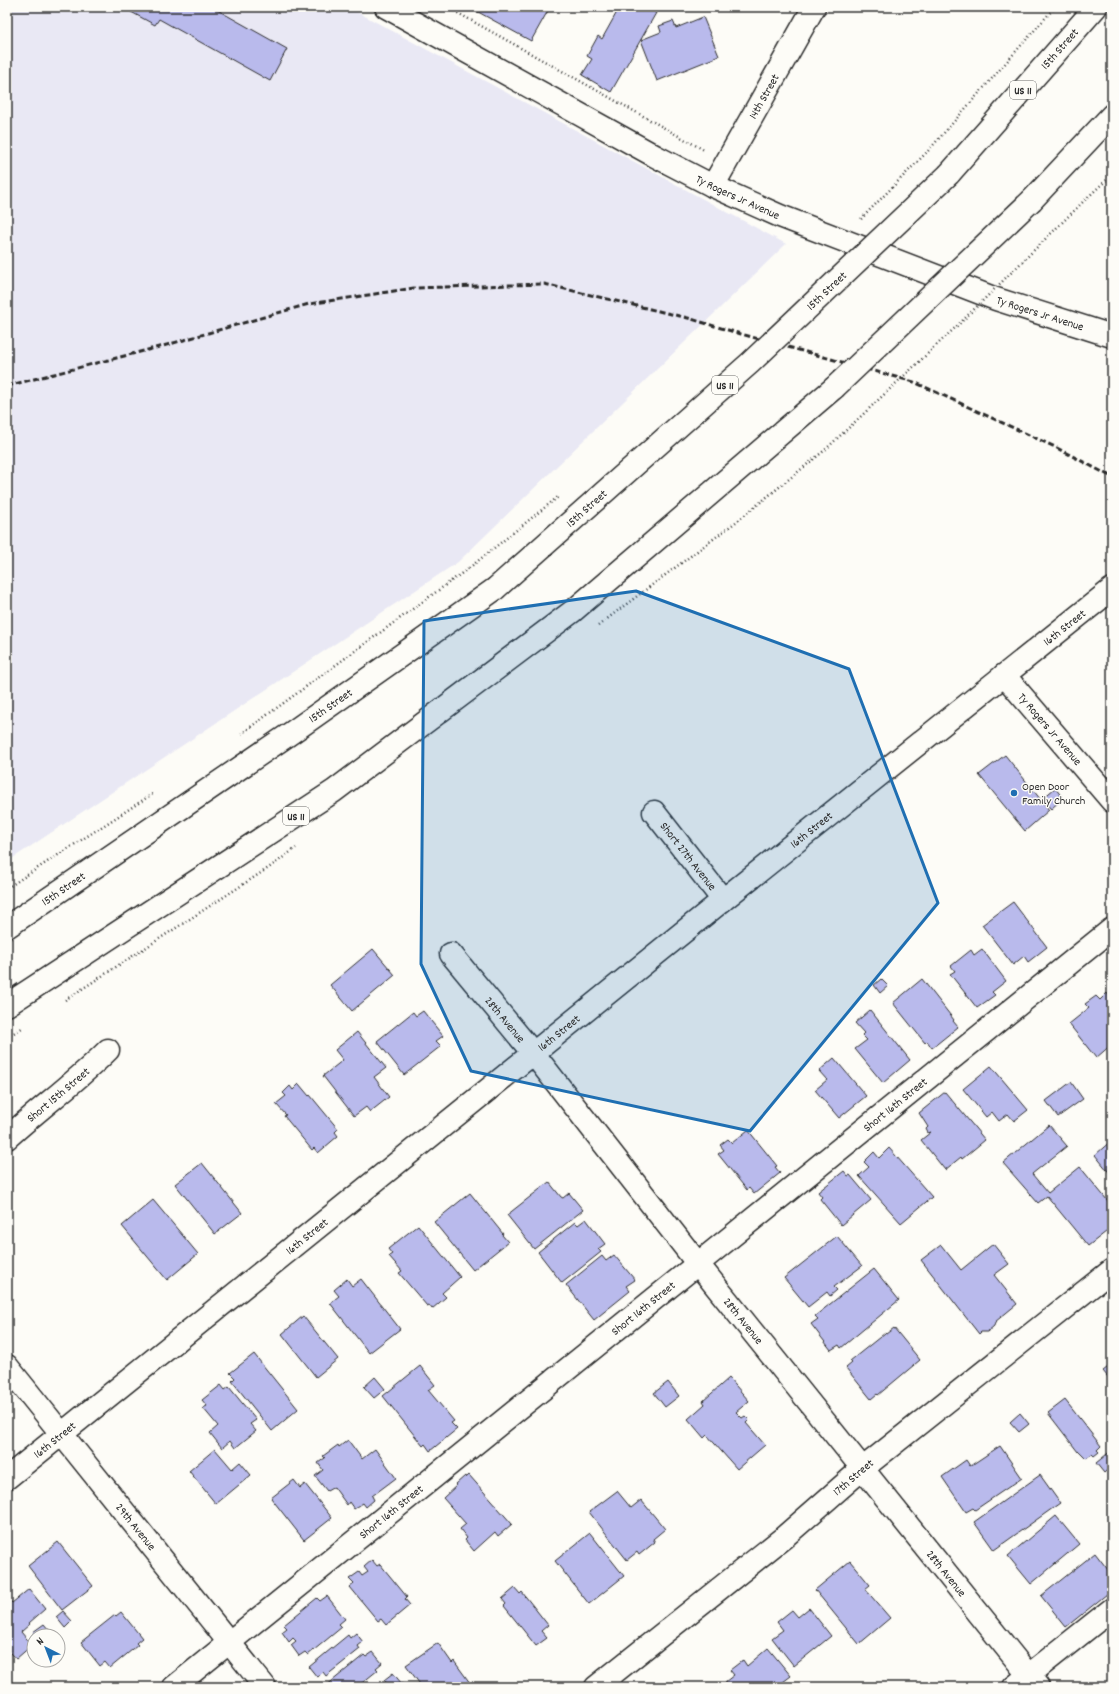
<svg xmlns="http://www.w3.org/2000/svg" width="1119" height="1694" font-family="Dekko,sans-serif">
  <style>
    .built { fill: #e9e8f4 }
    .building { fill: #b9baec; stroke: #2b2b2b }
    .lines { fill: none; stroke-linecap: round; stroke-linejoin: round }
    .minor-casing { stroke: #2b2b2b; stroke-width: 25 }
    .major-casing { stroke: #2b2b2b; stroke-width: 25 }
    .path { stroke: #2b2b2b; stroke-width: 2.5; stroke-dasharray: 1 3; stroke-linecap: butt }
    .minor { stroke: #fdfcf7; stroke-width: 22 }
    .major { stroke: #fdfcf7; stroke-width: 22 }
    .rail { stroke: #2b2b2b; stroke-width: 3; stroke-dasharray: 6 3; stroke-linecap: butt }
    .major-bridge-casing { stroke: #2b2b2b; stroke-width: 25; stroke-linecap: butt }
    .path-bridge { stroke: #2b2b2b; stroke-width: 2.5; stroke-dasharray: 1 3; stroke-linecap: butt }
    .major-bridge { stroke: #fdfcf7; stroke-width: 22 }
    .marked { fill: #1f6fb2; fill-opacity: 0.2; stroke: #1f6fb2; stroke-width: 3; stroke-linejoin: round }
    .poi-dot { fill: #1f6fb2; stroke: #fdfcf7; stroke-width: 1.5 }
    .labels { text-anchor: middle; stroke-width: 3; stroke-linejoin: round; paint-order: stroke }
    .shield { fill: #fdfcf7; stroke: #6a6a68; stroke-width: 1 }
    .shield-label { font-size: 11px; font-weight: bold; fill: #2b2b2b }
    .street-label { font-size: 12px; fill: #2b2b2b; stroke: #fdfcf7 }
    .poi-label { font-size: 12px; fill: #2b2b2b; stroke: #fdfcf7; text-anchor: start }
  </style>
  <rect width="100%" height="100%" fill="#fdfcf7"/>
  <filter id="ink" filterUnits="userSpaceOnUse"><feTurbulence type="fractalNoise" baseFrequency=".025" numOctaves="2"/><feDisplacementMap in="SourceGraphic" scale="8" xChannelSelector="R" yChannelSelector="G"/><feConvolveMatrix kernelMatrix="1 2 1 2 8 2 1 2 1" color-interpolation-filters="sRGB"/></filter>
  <g filter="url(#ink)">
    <path class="built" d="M7,7H348L786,244L458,562L7,862Z"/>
    <path class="building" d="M122,7H212L287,49L270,81L159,19L155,25Z
      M469,7H550L531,41Z
      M614,7H646L656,13L611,92L582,75L592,59L587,56L598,36L602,39L617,12L612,9Z
      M703,17L719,56L657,81L641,40L661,32L659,26L673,21L676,28Z
      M1005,755L1049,810L1025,831L979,775Z
      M1055,788L1063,798L1051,809L1042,799Z
      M1013,902L1047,947L1028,962L1024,956L1013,965L982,925Z
      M373,949L395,975L352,1011L330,985Z
      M982,949L1006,981L992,992L995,995L977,1008L950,974L955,971L951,966L971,950L974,955Z
      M881,979L888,986L880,993L874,985Z
      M922,979L954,1020L953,1021L958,1027L932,1048L927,1041L925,1043L893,1003Z
      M1107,993L1112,1000V1044L1096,1058L1069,1024L1089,1008L1085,1004L1096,996L1100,1000Z
      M870,1010L910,1060L883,1083L855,1049L867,1040L862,1035L864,1033L855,1023Z
      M423,1011L443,1036L436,1041L441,1046L404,1075L377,1041L413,1012L416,1016Z
      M357,1032L386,1068L374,1077L389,1097L370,1112L366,1107L354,1116L323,1076L343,1060L335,1050Z
      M834,1058L866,1096L839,1118L815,1090L827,1080L819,1071Z
      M991,1066L1028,1110L1014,1121L1008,1114L999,1121L992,1112L986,1117L963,1089Z
      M1071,1082L1083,1099L1058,1117L1046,1101Z
      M299,1084L309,1096L310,1095L338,1129L335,1132L338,1136L318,1153L314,1148L312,1150L284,1116L286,1115L276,1104L286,1096L283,1093L290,1086L293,1090Z
      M945,1092L985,1140L962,1159L961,1157L945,1170L921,1140L931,1132L928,1133L926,1129L928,1127L919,1113Z
      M1049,1125L1067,1146L1032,1174L1048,1193L1080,1167L1112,1206V1218L1107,1222L1111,1228L1088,1246L1047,1196L1038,1203L1003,1163Z
      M748,1130L777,1166L775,1167L780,1173L754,1194L749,1188L747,1190L718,1154L724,1150L720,1145L728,1139L732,1143Z
      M1112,1140V1176L1095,1155Z
      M889,1148L932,1197L901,1223L859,1176L869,1167L864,1162L874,1152L879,1158Z
      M202,1163L242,1213L215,1234L175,1184Z
      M844,1171L848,1176L850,1175L871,1200L841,1225L820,1199L822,1197L818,1192Z
      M549,1182L561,1197L563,1198L569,1193L583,1210L534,1249L507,1215Z
      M470,1193L503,1234L502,1235L508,1242L473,1270L434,1222Z
      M153,1200L198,1254L167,1280L122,1226Z
      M586,1219L605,1244L598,1249L601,1252L562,1283L538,1252L575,1222L578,1225Z
      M418,1225L460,1277L442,1293L446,1297L432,1309L429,1305L427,1306L399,1273L402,1271L389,1256L392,1254L388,1249Z
      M837,1236L862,1266L834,1287L837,1290L830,1296L827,1292L808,1307L784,1278Z
      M993,1244L1009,1264L994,1275L1017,1304L995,1322L994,1326L987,1332H981L979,1334L921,1260L941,1245L961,1270Z
      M614,1255L635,1280L626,1286L630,1291L594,1320L566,1285L602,1256L606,1261Z
      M874,1269L899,1300L841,1348L839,1345L831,1350L811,1324L818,1319L815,1316Z
      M347,1279L352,1286L361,1279L400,1329L369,1353L330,1303L339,1296L334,1290Z
      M303,1316L338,1359L316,1377L282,1334Z
      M894,1328L920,1360L878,1395L877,1394L871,1399L846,1368L852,1363L850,1361L885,1333L886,1334Z
      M254,1354L298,1409L272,1431L232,1381L235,1378L230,1373Z
      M1112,1364V1382L1103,1371Z
      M420,1366L435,1385L428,1390L454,1421L451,1423L457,1429L430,1451L425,1444L423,1446L383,1396Z
      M375,1377L385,1389L374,1398L364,1387Z
      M729,1378L749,1401L736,1412L742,1418L745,1416L749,1420L746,1423L765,1445L737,1469L707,1435L704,1438L688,1419L705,1404L703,1401Z
      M668,1382L679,1396L665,1407L654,1393Z
      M221,1385L225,1390L229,1387L256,1420L250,1424L256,1431L235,1448L230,1441L222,1448L210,1433L218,1426L203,1408L207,1406L202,1400Z
      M1065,1400L1101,1446L1097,1450L1099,1452L1094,1456L1092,1454L1086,1458L1079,1451L1078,1452L1048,1413Z
      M1020,1413L1029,1424L1019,1432L1010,1422Z
      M348,1440L362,1459L375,1449L396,1478L372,1496L374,1500L366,1507L363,1503L354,1509L349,1502L347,1505L334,1487L327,1491L315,1476L323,1470L318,1463L325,1458L323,1456L338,1445L339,1447Z
      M1000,1446L1022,1478L975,1510L973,1508L966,1512L942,1477L966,1460L970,1466Z
      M215,1449L232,1469L240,1462L251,1475L216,1504L189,1471Z
      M1112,1450V1466L1104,1473L1096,1463Z
      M469,1475L512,1524L498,1536L495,1532L474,1551L465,1540L467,1538L460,1529L466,1524L443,1498L457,1485L456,1484L465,1476L466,1478Z
      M1040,1475L1060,1503L994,1550L974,1522Z
      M294,1480L300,1488L305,1484L332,1518L304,1540L271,1498Z
      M617,1491L631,1508L641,1500L665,1529L653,1539L655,1542L639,1555L637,1552L627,1560L589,1512Z
      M1056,1516L1079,1544L1031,1584L1008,1556Z
      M590,1533L624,1576L589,1604L555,1561Z
      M58,1542L93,1586L62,1610L28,1566Z
      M1095,1553L1112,1575V1590L1066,1627L1041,1596Z
      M372,1560L377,1566L380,1564L407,1597L405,1599L410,1605L386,1625L381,1619L378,1621L350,1587L354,1584L349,1579L359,1572L362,1576L368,1572L364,1567Z
      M850,1561L870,1585L865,1589L890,1618L859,1644L815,1590Z
      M515,1588L520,1594L522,1592L548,1625L541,1631L547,1638L536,1646L504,1606L506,1604L502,1599Z
      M29,1589L45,1609L29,1623L30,1624L21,1632L32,1645L16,1659L7,1648V1597L12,1603Z
      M327,1596L345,1619L339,1624L342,1627L308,1655L305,1652L299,1656L291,1645L296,1641L293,1638L289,1642L282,1632L287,1628L284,1625L317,1598L320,1601Z
      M809,1608L831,1636L794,1666L772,1638L783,1630L777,1622L792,1610L798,1617Z
      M63,1611L72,1621L65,1628L56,1617Z
      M121,1612L142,1638L136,1643L138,1645L110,1668L105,1662L100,1666L81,1642L115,1615L116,1616Z
      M44,1624L54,1636H36L33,1632Z
      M356,1633L363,1642L358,1646L360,1649L326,1676L323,1672L317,1677L309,1667L348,1635L350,1638Z
      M438,1643L452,1663L454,1661L473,1687H422L406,1665Z
      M768,1648L791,1676L779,1685L780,1687H730L725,1682L734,1675L730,1670L743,1660L747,1666Z
      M373,1652L382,1663L376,1668L378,1670L357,1687L326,1686L364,1655L366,1657Z
      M393,1673L402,1684L398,1687H390L384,1680Z"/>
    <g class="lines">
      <defs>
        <g id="minor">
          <path id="s1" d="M386,7L655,156L713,186L780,216L996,299L1112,336"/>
          <path id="s2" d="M713,186L814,7"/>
          <path id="s3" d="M1004,675L1112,801"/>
          <path id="s4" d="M654,812L723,900"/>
          <path id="s5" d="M451,954L533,1053L698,1264L1038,1687"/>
          <path id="s6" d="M7,1138C40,1108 76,1082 108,1050"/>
          <path id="s7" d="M7,1366L265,1687"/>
          <path id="s8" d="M7,1478L723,900L1112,589"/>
          <path id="s9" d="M174,1687L1112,929"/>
          <path id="s10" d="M596,1687L783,1538L862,1469L1112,1270"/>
          <path d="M1014,1687L1112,1609"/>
        </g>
        <g id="major">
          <path id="s11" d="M949,174L1096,7"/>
          <path d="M1032,200L1112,115"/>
          <path id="s12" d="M7,927L291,733L495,589"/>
          <path d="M7,1005L334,791L573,611L834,388"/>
        </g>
      </defs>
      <use href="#minor" class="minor-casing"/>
      <use href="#major" class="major-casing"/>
      <path class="path" d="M447,7L704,150
        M928,151L1055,7
        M1088,197L1112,175
        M598,626L620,609
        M241,734L469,568
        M7,888L154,793
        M65,1000L270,867L296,848
        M7,1037L22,1028"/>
      <use href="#minor" class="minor"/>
      <use href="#major" class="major"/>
      <path class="rail" d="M7,386L163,346L309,304L414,288L544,284L688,318L741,334L914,382L1055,447L1112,477"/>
      <defs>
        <g id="major-bridge">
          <path d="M834,388L1032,200"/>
          <path id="s13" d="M495,589L750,363L949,174"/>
        </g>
      </defs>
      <use href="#major-bridge" class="major-bridge-casing"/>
      <path class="path-bridge" d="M861,219L928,151
        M469,568L558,497
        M620,609L736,522L825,450L955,328L1088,197"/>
      <use href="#major-bridge" class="major-bridge"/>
    </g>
  </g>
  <path class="marked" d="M636,591L849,669L938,903L750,1131L471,1071L421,964L424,621Z"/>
  <circle class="poi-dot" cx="1014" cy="793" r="4"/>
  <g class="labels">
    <g class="shield">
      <rect x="1010" y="81" width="26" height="18" rx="3"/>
      <rect x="712" y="376" width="26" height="18" rx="3"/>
      <rect x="283" y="807" width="26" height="18" rx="3"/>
    </g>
    <g class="shield-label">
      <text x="1023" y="94">US 11</text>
      <text x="725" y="389">US 11</text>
      <text x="296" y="820">US 11</text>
    </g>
    <g class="street-label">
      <text dy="4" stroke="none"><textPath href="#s11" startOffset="167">15th Street</textPath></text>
      <text dy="4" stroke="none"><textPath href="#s2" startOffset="103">14th Street</textPath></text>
      <text dy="4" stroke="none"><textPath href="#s1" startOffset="400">Ty Rogers Jr Avenue</textPath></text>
      <text dy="4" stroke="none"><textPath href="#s13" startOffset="446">15th Street</textPath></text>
      <text dy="4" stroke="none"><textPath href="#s1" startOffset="724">Ty Rogers Jr Avenue</textPath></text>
      <text dy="4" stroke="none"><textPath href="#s13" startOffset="122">15th Street</textPath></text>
      <text dy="4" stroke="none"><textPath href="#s8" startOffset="1357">16th Street</textPath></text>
      <text dy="4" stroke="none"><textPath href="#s12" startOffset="392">15th Street</textPath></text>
      <text dy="4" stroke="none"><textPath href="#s3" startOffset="71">Ty Rogers Jr Avenue</textPath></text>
      <text dy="4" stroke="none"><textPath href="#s8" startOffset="1033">16th Street</textPath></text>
      <text dy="4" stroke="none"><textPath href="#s4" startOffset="56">Short 27th Avenue</textPath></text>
      <text dy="4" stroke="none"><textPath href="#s12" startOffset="68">15th Street</textPath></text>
      <text dy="4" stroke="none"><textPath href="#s5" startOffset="85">28th Avenue</textPath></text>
      <text dy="4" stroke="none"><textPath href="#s8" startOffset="709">16th Street</textPath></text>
      <text dy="4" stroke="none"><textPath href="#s6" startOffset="67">Short 15th Street</textPath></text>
      <text dy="4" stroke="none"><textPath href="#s9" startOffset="927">Short 16th Street</textPath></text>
      <text dy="4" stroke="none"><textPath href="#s8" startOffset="385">16th Street</textPath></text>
      <text dy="4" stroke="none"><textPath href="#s9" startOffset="603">Short 16th Street</textPath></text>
      <text dy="4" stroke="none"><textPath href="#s5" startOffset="469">28th Avenue</textPath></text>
      <text dy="4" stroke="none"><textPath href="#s8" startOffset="61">16th Street</textPath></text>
      <text dy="4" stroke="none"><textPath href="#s10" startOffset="332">17th Street</textPath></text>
      <text dy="4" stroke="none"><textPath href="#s9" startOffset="279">Short 16th Street</textPath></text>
      <text dy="4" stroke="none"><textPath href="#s7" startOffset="206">29th Avenue</textPath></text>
      <text dy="4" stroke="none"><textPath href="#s5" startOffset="793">28th Avenue</textPath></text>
    </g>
    <g class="poi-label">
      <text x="1022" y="790">Open Door<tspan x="1022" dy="14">Family Church</tspan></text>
    </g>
  </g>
  <rect width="1119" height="1694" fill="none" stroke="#fdfcf7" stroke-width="24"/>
  <rect x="12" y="12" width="1095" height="1670" fill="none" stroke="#2b2b2b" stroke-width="1.5" filter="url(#ink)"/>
  <g transform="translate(46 1648) rotate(318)"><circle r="19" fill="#fdfcf7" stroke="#a9a8a5"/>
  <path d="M0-3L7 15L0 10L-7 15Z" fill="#1f6fb2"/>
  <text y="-6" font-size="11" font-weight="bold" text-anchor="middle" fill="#2b2b2b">N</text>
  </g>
</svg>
